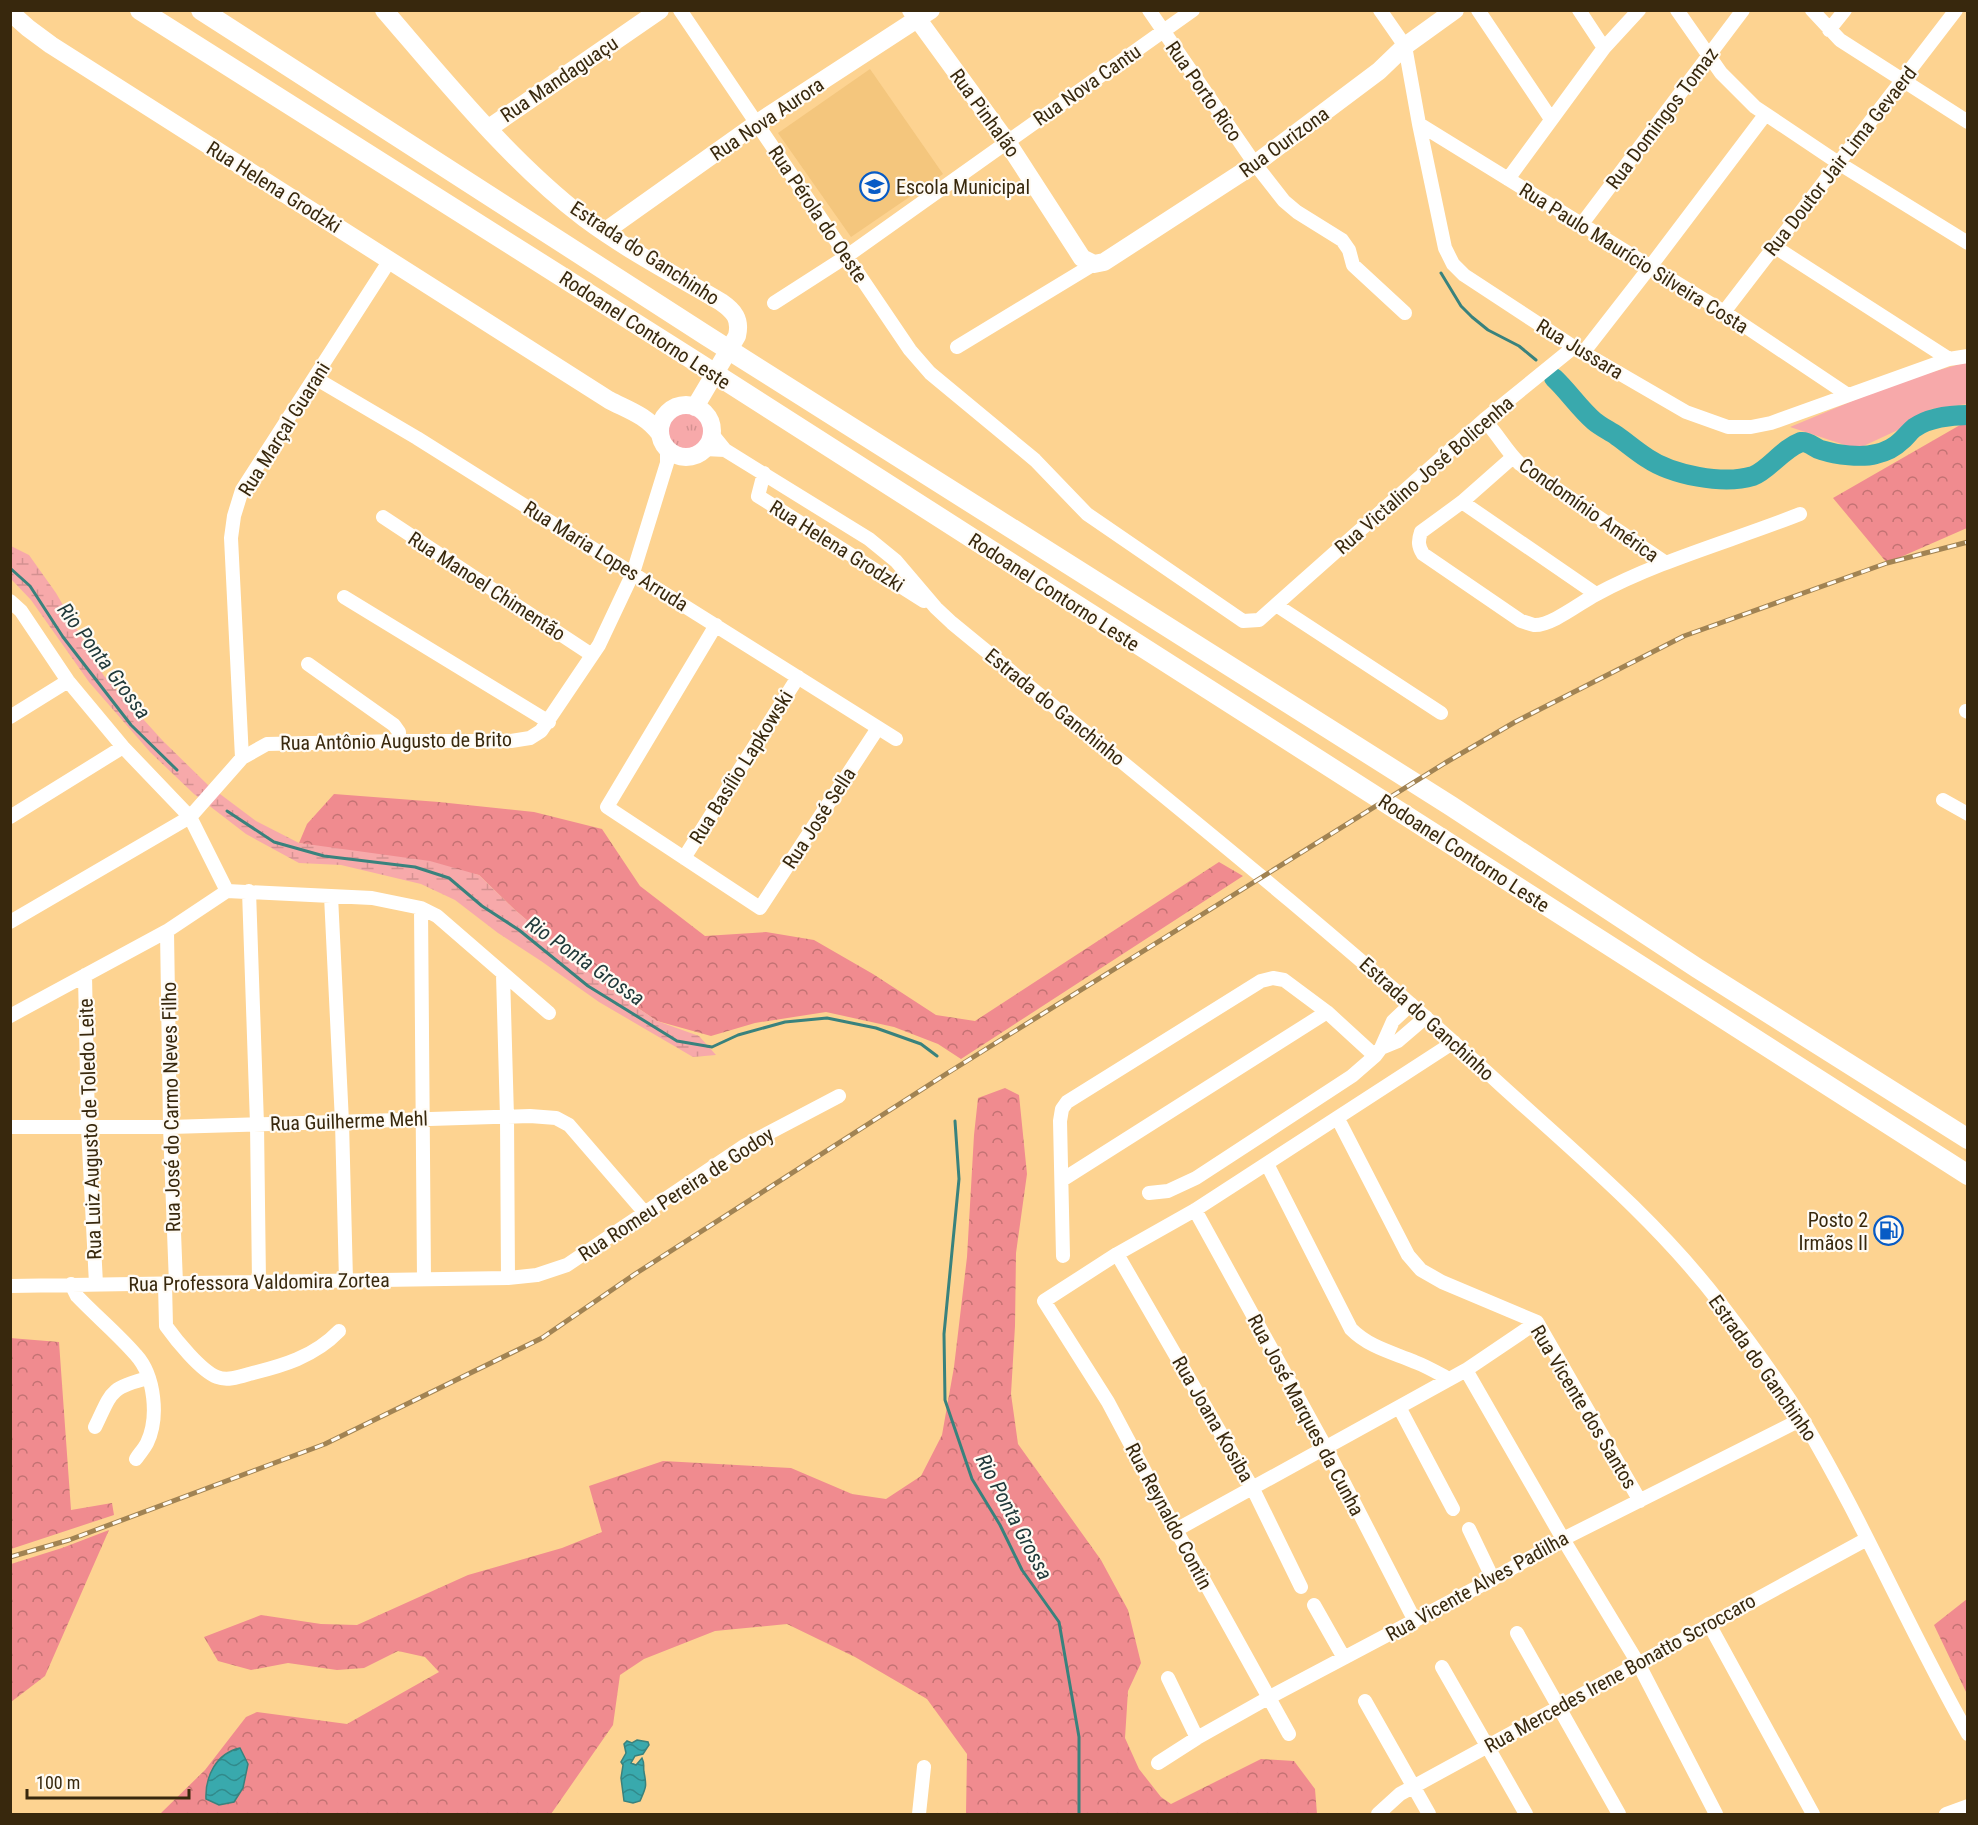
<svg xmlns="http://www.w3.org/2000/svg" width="1978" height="1825" font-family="'Roboto Condensed',sans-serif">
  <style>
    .built { fill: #f4c67d }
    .grass { fill: url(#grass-tufts) }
    .forest { fill: url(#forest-crowns) }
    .wetland { fill: url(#wetland-marsh) }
    .park { fill: #f7a9aa }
    .water { fill: url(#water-waves); stroke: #39827d; stroke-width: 1.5 }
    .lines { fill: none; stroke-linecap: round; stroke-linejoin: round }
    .stream { stroke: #39827d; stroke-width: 3 }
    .river { stroke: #39a9ad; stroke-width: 20 }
    .minor { stroke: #fff; stroke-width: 14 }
    .major { stroke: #fff; stroke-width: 18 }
    .highway { stroke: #fff; stroke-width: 20 }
    .rail-casing { stroke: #a18353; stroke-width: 5 }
    .rail { stroke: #fffbf4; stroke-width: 3; stroke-dasharray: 9; stroke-linecap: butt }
    .labels { text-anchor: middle; stroke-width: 4.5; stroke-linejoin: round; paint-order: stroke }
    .street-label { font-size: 20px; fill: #38280d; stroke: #fffbf4 }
    .poi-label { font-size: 20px; fill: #38280d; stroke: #fffbf4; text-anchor: start }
    .water-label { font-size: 21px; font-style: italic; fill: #213a3b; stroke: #fffbf4 }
  </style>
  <defs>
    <pattern id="grass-tufts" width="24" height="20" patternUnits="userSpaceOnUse" patternTransform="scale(1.5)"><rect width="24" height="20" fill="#f7a9aa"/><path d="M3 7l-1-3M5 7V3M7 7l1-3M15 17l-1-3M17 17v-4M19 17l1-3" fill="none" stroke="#d49191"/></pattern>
    <pattern id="forest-crowns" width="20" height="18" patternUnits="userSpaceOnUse" patternTransform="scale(1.5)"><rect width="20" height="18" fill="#f08b8f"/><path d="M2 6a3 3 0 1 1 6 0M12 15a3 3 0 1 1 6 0" fill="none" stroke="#c37273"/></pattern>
    <pattern id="wetland-marsh" width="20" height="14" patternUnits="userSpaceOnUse" patternTransform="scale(1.5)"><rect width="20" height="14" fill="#f7a9aa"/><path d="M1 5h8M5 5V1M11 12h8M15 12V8" fill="none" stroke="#d49191"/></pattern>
    <pattern id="water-waves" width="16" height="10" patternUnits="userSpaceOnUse" patternTransform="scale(1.5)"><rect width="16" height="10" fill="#39a9ad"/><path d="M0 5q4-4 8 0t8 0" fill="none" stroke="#318a8b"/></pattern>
  </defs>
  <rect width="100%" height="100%" fill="#fdd391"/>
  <path class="built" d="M870,69L943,174L851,237L778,133Z"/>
  <path class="grass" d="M664 431a21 21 0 1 1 42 0a21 21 0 1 1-42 0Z"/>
  <path class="forest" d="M1967,421V528L1887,563L1833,498Z
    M334,794L439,802L534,812L602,829L640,886L705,936L766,932L814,940L873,974L936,1015L975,1021L1219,862L1243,876L961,1059L938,1044L894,1027L826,1012L755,1023L711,1036L657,1021L604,985L557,946L515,910L479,875L299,843L307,824Z
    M1005,1088L1019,1095L1027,1174L1016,1253L1015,1326L1011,1394L1018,1444L1101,1560L1128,1610L1141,1663L1128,1691L1125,1738L1139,1769L1161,1797L1171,1804L1261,1759L1294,1761L1315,1789L1317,1814H966L967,1754L927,1699L855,1657L787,1624L715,1631L644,1659L620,1675L613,1725L551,1814H160L205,1770L246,1717L257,1712L347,1724L439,1672L425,1657L398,1651L364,1668L337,1670L288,1663L251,1670L218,1661L204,1637L261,1615L321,1624L357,1625L468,1575L562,1548L602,1532L589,1486L663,1461L791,1468L852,1494L886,1499L921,1476L942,1435L954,1367L967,1257L974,1135L978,1098Z
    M10,1338L59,1342L71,1510L112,1503L114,1515L11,1549Z
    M109,1530L45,1676L11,1702V1564L62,1548Z
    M1967,1599V1694L1934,1625Z"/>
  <path class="wetland" d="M11,546L29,555L56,593L104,676L163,741L208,785L256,821L299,843L430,861L479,875L515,910L604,985L657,1021L699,1036L716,1055L693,1057L599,1002L541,961L498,933L455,900L421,884L341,865L299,863L246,834L194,794L150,752L89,682L31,600L11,579Z"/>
  <path class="park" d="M1967,362V404L1931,409L1898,430L1857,449L1790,427L1898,382Z"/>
  <path class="water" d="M637,1740L648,1742L649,1745L643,1754L635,1756L631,1763L636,1765L642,1758C645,1764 643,1766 644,1772C647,1787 646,1787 640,1801L633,1803L624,1801L621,1778L623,1765L621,1762L626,1753L624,1744L627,1741L632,1743Z
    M240,1748L248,1764L243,1788L234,1802L219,1805L206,1799C205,1777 216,1753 240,1748Z"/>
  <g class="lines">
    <path class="stream" d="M1441,273L1461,306L1472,317L1488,330L1519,346L1536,360
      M10,568L30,586L63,637L131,725L177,770
      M227,811L274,842L324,856L415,867L449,878L482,906L519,930L588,986L677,1041L712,1047L738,1035L785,1022L827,1018L876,1028L921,1044L937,1056
      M955,1121L959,1179L944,1334L945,1400L972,1479L1000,1525L1022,1570L1059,1622L1079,1737V1814"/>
    <path class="river" d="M1554,378C1568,391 1579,408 1594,421C1601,427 1610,431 1617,436C1627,443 1636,451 1647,458C1672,475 1723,485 1753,476C1769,470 1782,449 1801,442C1809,441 1814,448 1821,450C1837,455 1861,458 1876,454C1885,452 1895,447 1901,441C1906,437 1909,432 1914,428C1928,418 1951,415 1968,415"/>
    <path class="minor" d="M680,10L910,350L930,373L1035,460L1087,514L1243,621L1259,620L1484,420L1574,347
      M1149,10L1255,164L1284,201L1297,212L1342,240L1349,250L1353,265L1405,313
      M1380,10L1405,46L1419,124L1445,248L1453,264L1464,275L1574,347L1686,412L1728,427H1751L1771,423L1949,359L1968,356
      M1478,10L1551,119
      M1579,10L1604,48
      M1677,10L1721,73L1755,107L1840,164L1968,243
      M1812,10L1840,40L1968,122
      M1829,30L1845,10
      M1419,124L1724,312L1848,395
      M1508,179L1604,48L1639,10
      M1581,225L1743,10
      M1775,247L1949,359
      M774,303L847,256L1193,10
      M1724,312L1956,10
      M957,347L1094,264
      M1583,353L1650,267L1765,115
      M315,378L417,438L896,739
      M1484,420C1498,434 1506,451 1520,464L1666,563
      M712,434L725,450L869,539L896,561L936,608L952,623C1138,776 1326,924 1503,1087C1578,1155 1658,1222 1720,1303C1749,1341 1779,1381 1804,1422C1864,1523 1910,1632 1968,1734
      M705,449L725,450
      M1513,457L1462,502L1421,532C1418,541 1418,546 1423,554L1521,621C1525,622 1530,624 1534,625C1551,626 1580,603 1595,595C1660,560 1732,541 1800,514
      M764,473L758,496L924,601
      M1462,502L1596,594
      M383,517L592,655
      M344,597L549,722
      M10,601L21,611L68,681L123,747L190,817L227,891L372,898L421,908L437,916L549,1013
      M1276,605L1441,713
      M716,625L607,807L760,908L878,728
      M308,664L394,725L399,732V741
      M1966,711L1968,712
      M10,717L68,681
      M242,758L231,538L234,516L242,490L390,260
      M1943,800L1968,814
      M10,817L123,747
      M684,858L798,677
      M249,891L257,1124L259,1282
      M331,896L342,1122L346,1280
      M421,908L424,1279
      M10,922L190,817L242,758L267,744L399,741H511L530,738L541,731L599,645L633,573L667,463V450
      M167,931L170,1127L176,1284
      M503,974L507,1117L508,1278
      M85,975L88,1127L96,1284
      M10,1016L167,931L227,891
      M1381,1048L1398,1041L1426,1017
      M1338,1119L1408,1255L1421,1270L1442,1282L1537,1322L1640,1501
      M10,1127H170L530,1116L556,1118L569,1125L645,1213
      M1267,1164L1351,1329C1369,1347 1391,1352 1415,1362C1426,1366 1438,1373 1449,1379
      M1062,1180L1327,1012
      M1149,1193L1168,1191L1196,1178L1352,1076L1375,1056L1381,1048L1393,1021L1411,1004
      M1195,1210L1326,1448L1415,1621
      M1117,1254L1253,1489L1301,1587
      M1063,1256L1060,1121L1062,1109L1067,1102L1261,981L1273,978L1284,980L1327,1012L1375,1056
      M71,1284L77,1296C96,1316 118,1334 136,1355C155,1376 159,1418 147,1443C144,1449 139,1454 136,1459
      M165,1284L166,1326C176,1340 201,1371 217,1377C227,1381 239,1377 249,1374C282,1366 314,1357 339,1331
      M10,1286L508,1278L537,1275L567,1265L744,1146L839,1096
      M1466,1370L1563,1539L1638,1663L1716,1814
      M1399,1407L1453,1509
      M95,1427C112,1392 109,1388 148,1378
      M1469,1529L1493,1579
      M1176,1530L1466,1370L1537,1322
      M1314,1605L1344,1658
      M1709,1624L1813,1814
      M1517,1633L1619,1814
      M1442,1667L1526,1814
      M1168,1678L1197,1738
      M1365,1701L1429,1814
      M1289,1734L1176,1530L1108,1402L1044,1301L1117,1254L1195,1210L1454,1042
      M1158,1763L1197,1738L1268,1698L1493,1579L1563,1539L1802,1419
      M919,1814L924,1767
      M1378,1814L1400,1794L1867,1539
      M1946,1814L1968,1806"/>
    <path class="major" d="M384,10C447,83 509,160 584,218C627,250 675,275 721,302C734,311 741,319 737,336L695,407
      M911,10L1007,142L1082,258L1094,264L1104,262L1255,164L1379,71L1405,46L1455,10
      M10,12L28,28L51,45L609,400C628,410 646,415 660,434
      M489,128L660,10
      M604,232L756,124L931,10
      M660 431a26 26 0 1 1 52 0a26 26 0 1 1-52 0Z"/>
    <path class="highway" d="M140,10L695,361L1968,1175
      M201,10L707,336L1451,806L1697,968L1968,1139"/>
    <defs>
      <path id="rail" d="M10,1557L69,1540L325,1444L542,1338L635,1274L946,1074L1445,763L1515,722L1684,636L1887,563L1968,542"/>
    </defs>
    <use href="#rail" class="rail-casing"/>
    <use href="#rail" class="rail"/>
  </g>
  <defs>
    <symbol id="school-ring" viewBox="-11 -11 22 22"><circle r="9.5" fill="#fffbf4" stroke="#075bc5" stroke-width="1.5"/><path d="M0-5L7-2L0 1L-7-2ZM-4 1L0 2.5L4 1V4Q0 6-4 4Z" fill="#075bc5"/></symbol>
    <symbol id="fuel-ring" viewBox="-11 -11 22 22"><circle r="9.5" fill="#fffbf4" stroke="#075bc5" stroke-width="1.5"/><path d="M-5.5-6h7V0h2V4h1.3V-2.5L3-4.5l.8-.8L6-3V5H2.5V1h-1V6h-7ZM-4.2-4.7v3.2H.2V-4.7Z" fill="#075bc5"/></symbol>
  </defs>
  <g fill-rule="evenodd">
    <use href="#school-ring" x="858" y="170" width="33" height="33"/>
    <use href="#fuel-ring" x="1872" y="1214" width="33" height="33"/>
  </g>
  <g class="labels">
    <g class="street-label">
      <text transform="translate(559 79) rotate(-34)" y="7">Rua Mandaguaçu</text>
      <text transform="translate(1087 85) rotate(-35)" y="7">Rua Nova Cantu</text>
      <text transform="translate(1204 91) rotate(55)" y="7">Rua Porto Rico</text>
      <text transform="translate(985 113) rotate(54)" y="7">Rua Pinhalão</text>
      <text transform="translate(1662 118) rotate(-53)" y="7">Rua Domingos Tomaz</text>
      <text transform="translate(767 119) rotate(-34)" y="7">Rua Nova Aurora</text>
      <text transform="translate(1284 142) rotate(-36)" y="7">Rua Ourizona</text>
      <text transform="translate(1840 161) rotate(-52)" y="7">Rua Doutor Jair Lima Gevaerd</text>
      <text transform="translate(274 187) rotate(32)" y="7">Rua Helena Grodzki</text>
      <text transform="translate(818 214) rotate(56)" y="7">Rua Pérola do Oeste</text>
      <text transform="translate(645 253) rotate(33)" y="7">Estrada do Ganchinho</text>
      <text transform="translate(1634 258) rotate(32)" y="7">Rua Paulo Maurício Silveira Costa</text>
      <text transform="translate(645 330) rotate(33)" y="7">Rodoanel Contorno Leste</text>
      <text transform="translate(1580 349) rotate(31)" y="7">Rua Jussara</text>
      <text transform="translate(284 429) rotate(-58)" y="7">Rua Marçal Guarani</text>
      <text transform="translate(1424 475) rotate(-41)" y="7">Rua Victalino José Bolicenha</text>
      <text transform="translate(1589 510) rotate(35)" y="7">Condomínio América</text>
      <text transform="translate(837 546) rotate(32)" y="7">Rua Helena Grodzki</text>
      <text transform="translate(606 556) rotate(32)" y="7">Rua Maria Lopes Arruda</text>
      <text transform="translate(487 586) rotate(33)" y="7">Rua Manoel Chimentão</text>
      <text transform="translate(1054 592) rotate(33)" y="7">Rodoanel Contorno Leste</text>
      <text transform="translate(1055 707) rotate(39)" y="7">Estrada do Ganchinho</text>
      <text transform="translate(396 741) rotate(-1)" y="7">Rua Antônio Augusto de Brito</text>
      <text transform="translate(741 767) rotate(-58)" y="7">Rua Basílio Lapkowski</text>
      <text transform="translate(819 818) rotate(-57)" y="7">Rua José Sella</text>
      <text transform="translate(1464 853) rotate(33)" y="7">Rodoanel Contorno Leste</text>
      <text transform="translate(1427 1019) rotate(42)" y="7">Estrada do Ganchinho</text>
      <text transform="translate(171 1107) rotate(-91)" y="7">Rua José do Carmo Neves Filho</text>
      <text transform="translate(349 1121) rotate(-2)" y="7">Rua Guilherme Mehl</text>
      <text transform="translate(90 1129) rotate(-92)" y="7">Rua Luiz Augusto de Toledo Leite</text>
      <text transform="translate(676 1194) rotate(-33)" y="7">Rua Romeu Pereira de Godoy</text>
      <text transform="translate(259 1282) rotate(-1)" y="7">Rua Professora Valdomira Zortea</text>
      <text transform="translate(1763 1368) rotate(55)" y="7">Estrada do Ganchinho</text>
      <text transform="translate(1584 1407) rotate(59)" y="7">Rua Vicente dos Santos</text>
      <text transform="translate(1306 1415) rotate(62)" y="7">Rua José Marques da Cunha</text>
      <text transform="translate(1213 1419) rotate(60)" y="7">Rua Joana Kosiba</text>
      <text transform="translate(1169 1516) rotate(62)" y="7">Rua Reynaldo Contin</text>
      <text transform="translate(1477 1586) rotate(-29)" y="7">Rua Vicente Alves Padilha</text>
      <text transform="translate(1620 1673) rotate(-29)" y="7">Rua Mercedes Irene Bonatto Scroccaro</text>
    </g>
    <g class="poi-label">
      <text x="896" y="194">Escola Municipal</text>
      <text x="1868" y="1227" text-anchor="end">Posto 2<tspan x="1868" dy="23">Irmãos II</tspan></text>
    </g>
    <g class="water-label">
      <text transform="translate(104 661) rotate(53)" y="7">Rio Ponta Grossa</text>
      <text transform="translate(585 961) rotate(35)" y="7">Rio Ponta Grossa</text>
      <text transform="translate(1014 1517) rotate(62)" y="7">Rio Ponta Grossa</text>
    </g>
  </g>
  <rect width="1978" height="1825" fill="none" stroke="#38280d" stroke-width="24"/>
  <path d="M27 1789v9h162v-9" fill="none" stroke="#38280d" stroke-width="3"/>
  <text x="36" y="1789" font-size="18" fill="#38280d" stroke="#fffbf4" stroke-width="4.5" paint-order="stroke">100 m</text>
</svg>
